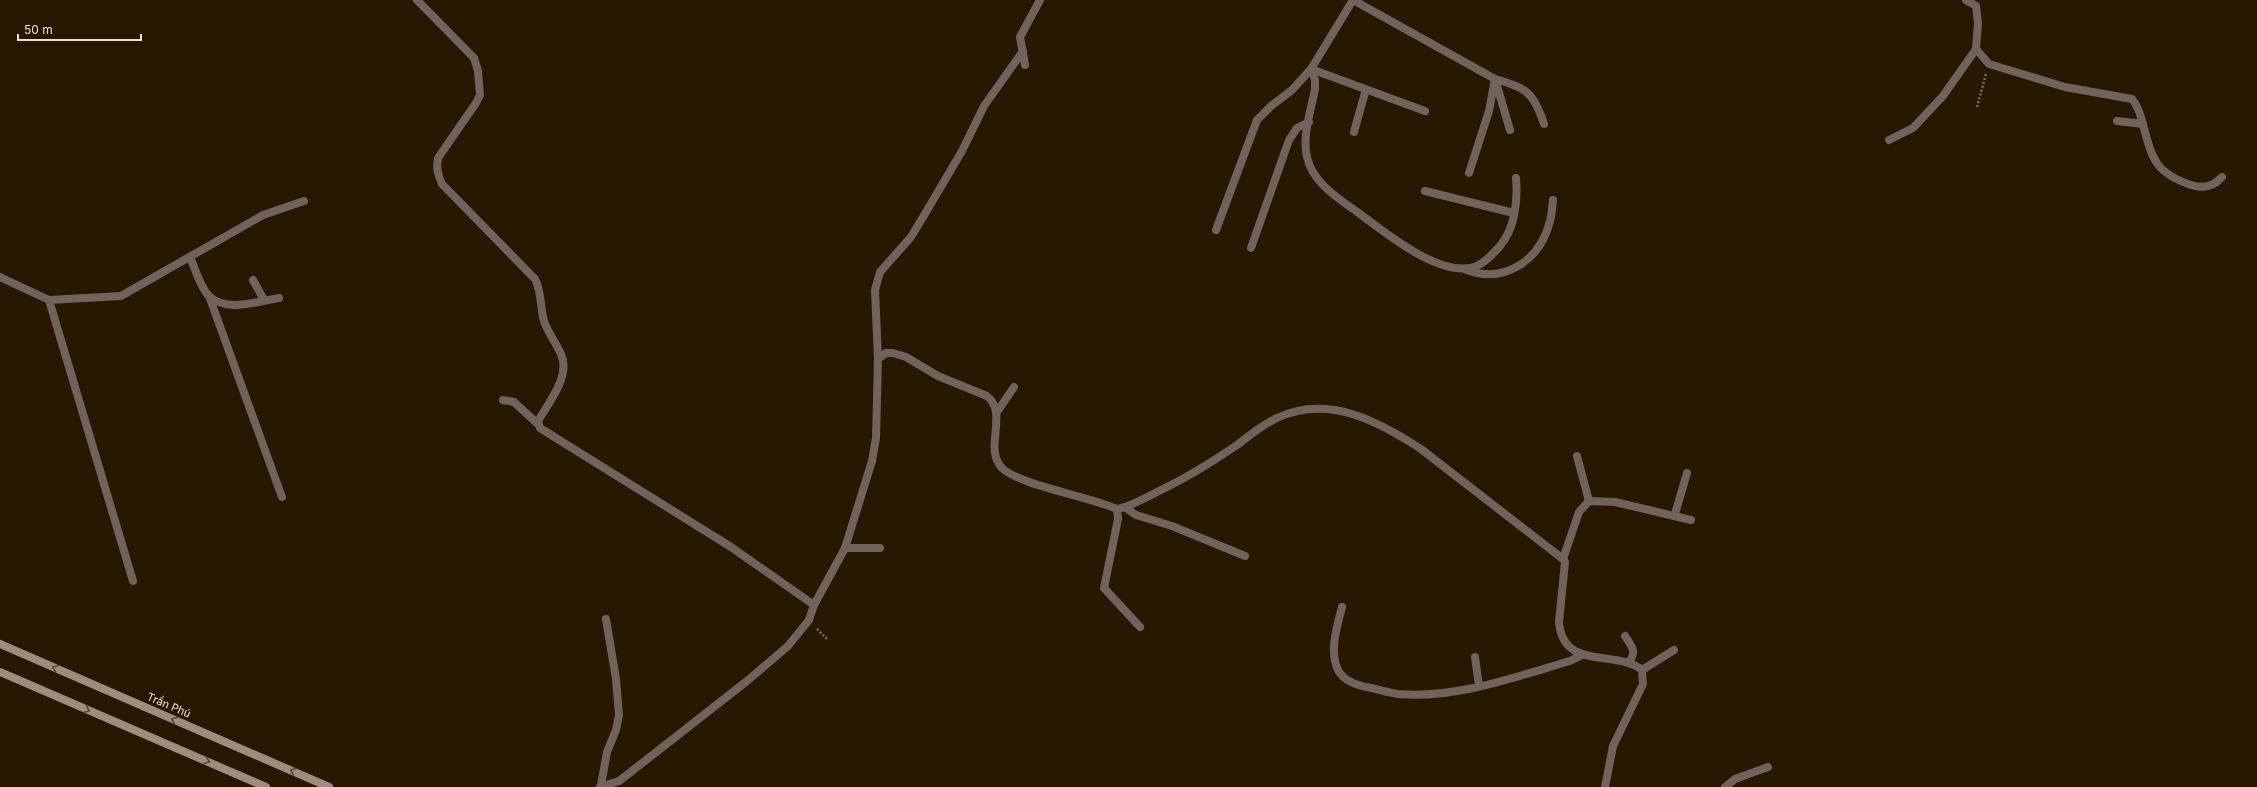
<svg xmlns="http://www.w3.org/2000/svg" width="2257" height="787" font-family="Inter,sans-serif">
  <style>
    .lines { fill: none; stroke-linecap: round; stroke-linejoin: round }
    .path { stroke: #7c6e5c; stroke-width: 2.5; stroke-dasharray: 2 2; stroke-linecap: butt }
    .lane { stroke: #6f635b; stroke-width: 8 }
    .street { stroke: #6f635b; stroke-width: 8 }
    .secondary { stroke: #a08c7f; stroke-width: 8 }
    .oneway { stroke: #584634 }
    .labels { text-anchor: middle; stroke-width: 3; stroke-linejoin: round; paint-order: stroke }
    .street-label { font-size: 11px; fill: #ece1d3; stroke: #281802 }
  </style>
  <rect width="100%" height="100%" fill="#281802"/>
  <g class="lines">
    <path class="path" d="M1977,107L1986,74
      M817,629L828,640"/>
    <path class="lane" d="M1353,0L1495,79L1510,130
      M1311,69L1315,80V89C1311,110 1302,136 1307,157C1313,185 1343,201 1364,217C1390,236 1440,277 1474,267C1484,264 1493,254 1500,246C1515,228 1518,201 1516,178
      M1311,69L1425,111
      M2117,121L2143,124
      M1354,132L1366,89
      M1889,140L1913,128L1943,96L1976,49
      M1469,173L1489,111L1495,79C1527,88 1534,93 1544,124
      M1425,191L1514,213
      M1251,248L1289,140L1297,128L1309,122
      M1464,269C1504,285 1540,261 1550,221C1552,214 1552,207 1553,200
      M253,280L264,300
      M209,296L282,497
      M878,359L875,290L880,272L911,237L929,207
      M503,400L514,402L539,425
      M997,412L1014,387
      M1577,456L1589,501
      M1126,508L1136,515L1172,526L1245,556
      M1117,509C1130,507 1149,496 1161,490C1188,477 1212,462 1237,445C1249,436 1263,424 1277,418C1328,394 1378,421 1421,449L1563,559
      M1675,514L1687,473
      M845,548H880
      M1342,607C1337,627 1329,650 1338,670C1344,682 1359,686 1371,688C1380,690 1389,693 1398,694C1455,699 1515,677 1570,661L1582,655
      M1625,636C1632,647 1637,651 1629,662
      M1475,657L1479,686
      M1642,670L1674,650
      M601,785L607,752L616,730L619,715L616,679L606,619
      M1725,787L1735,779L1768,767"/>
    <path class="street" d="M417,0L474,58L478,71L480,95L476,103L438,158C436,168 438,175 442,184L535,279C542,293 540,307 544,321C548,333 556,343 561,354C571,376 549,402 538,421L540,428L731,547L814,605
      M1966,0L1976,6L1978,23L1976,49L1989,64L2065,87L2132,99C2138,106 2140,113 2142,121C2152,157 2153,172 2191,185C2203,189 2214,186 2222,177
      M1025,65L1020,37L1040,0
      M929,207L962,151L984,106L1023,51
      M1216,230L1257,120L1271,106L1292,90L1311,69L1353,0
      M190,257C195,268 200,287 209,296C226,313 259,301 279,298
      M0,277L49,300L121,296L263,215L304,201
      M49,300L133,581
      M600,787L619,781L632,771L747,681L788,646L809,620L814,605L845,548L872,461L876,438L878,359L886,353H893L906,357L938,376L987,396C1009,414 983,448 1002,468C1019,485 1091,497 1117,509L1118,519L1104,588L1140,627
      M1605,787L1613,746L1643,684L1642,670C1615,649 1563,671 1559,622L1565,562L1563,559L1579,512L1589,501L1615,502L1691,520"/>
    <path class="secondary" d="M0,644L329,787
      M0,672L266,787"/>
  </g>
  <defs><path id="oneway-chevron" d="M-2-3.5L2.5 0L-2 3.5" fill="none" stroke-width="1.6" stroke-linecap="round" stroke-linejoin="round"/></defs>
  <g class="oneway">
    <use href="#oneway-chevron" transform="translate(55 668) rotate(-157)"/>
    <use href="#oneway-chevron" transform="translate(87 710) rotate(23)"/>
    <use href="#oneway-chevron" transform="translate(174 720) rotate(-157)"/>
    <use href="#oneway-chevron" transform="translate(207 761) rotate(23)"/>
    <use href="#oneway-chevron" transform="translate(293 771) rotate(-157)"/>
  </g>
  <g class="labels">
    <g class="street-label">
      <text transform="translate(169 705) rotate(23)" y="4">Trần Phú</text>
    </g>
  </g>
  <path d="M18 34v6h123v-6" fill="none" stroke="#ece1d3" stroke-width="2"/>
  <text x="24" y="34" font-size="12" fill="#ece1d3" stroke="#281802" stroke-width="3" paint-order="stroke">50 m</text>
</svg>
